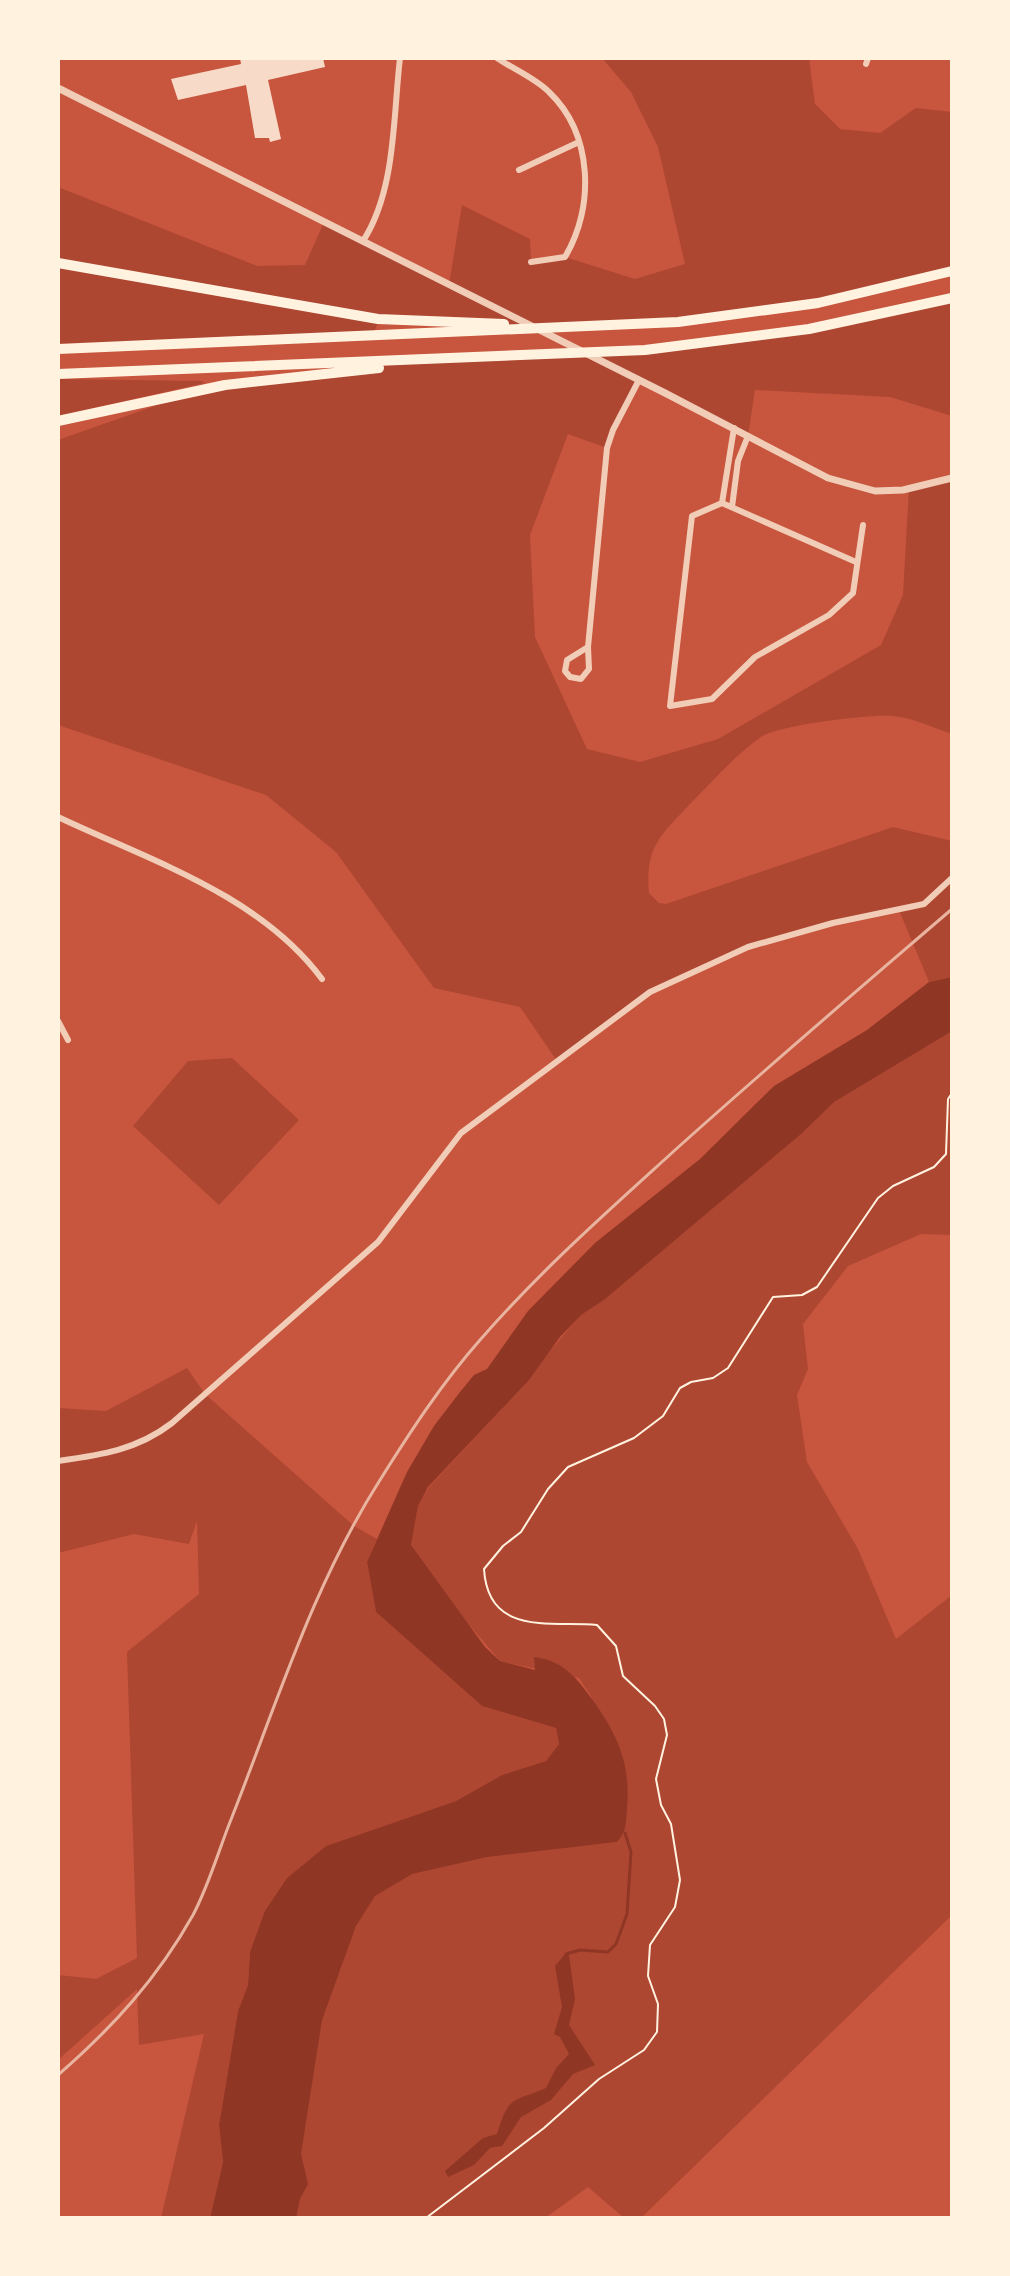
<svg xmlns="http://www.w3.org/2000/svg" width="1010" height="2276" font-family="'Nunito Sans',sans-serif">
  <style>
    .green { fill: #ae4732 }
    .water { fill: #8f3625 }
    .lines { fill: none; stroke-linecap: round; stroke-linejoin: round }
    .stream { stroke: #8f3625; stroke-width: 3 }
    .building { fill: #f7dbc8 }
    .path { stroke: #fff3e0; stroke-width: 2 }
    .minor { stroke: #f1ccb7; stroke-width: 6 }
    .tertiary { stroke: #f1ccb7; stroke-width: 7 }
    .motorway { stroke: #fff3e0; stroke-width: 10 }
    .rail { stroke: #e9b49f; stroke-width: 3 }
  </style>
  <rect width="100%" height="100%" fill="#c8553d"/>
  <path class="green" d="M602,58H809L815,104L840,129L880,133L916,108L952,112V271L776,310L550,328L379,319L373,336L58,349V187L257,266L305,265L324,222L449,285L462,205L530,239L531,262L565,257L635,279L685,264L658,147L631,92Z
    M952,298V416L890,397L755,390L748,436L639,380L607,448L568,434L530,535L535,637L587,749L640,762L718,739L881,645L903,595L909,488L952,478V734C934,728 913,718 893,716C870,714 779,725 761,737C734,756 713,781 690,804C660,836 645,847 649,893L659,903L666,904L893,827L952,841V977L929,982L899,910L748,947L650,992L557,1061L520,1007L434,988L336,852L266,795L58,725V440L200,390L416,361L698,345Z
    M58,379L202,381L205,383L58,416Z
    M952,1025V1235L921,1234L848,1266L803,1324L808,1369L797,1395L807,1462L858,1549L896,1639L952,1595V1915L641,2218H624L588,2187L545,2218H264L307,1989L340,1971C348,1946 356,1919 373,1898C410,1853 559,1850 616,1842L592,1698L579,1678L500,1661L431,1580L411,1545L418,1505L429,1487L500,1411L581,1314L827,1098Z
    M232,1058L299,1120L219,1205L133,1126L188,1061Z
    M187,1368L205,1394L354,1526L377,1539L367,1562L376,1612L482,1706L556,1728L559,1744L546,1761L502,1775L456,1801L326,1846L287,1878L250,1952L248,1985L238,2011L219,2125L223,2162L210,2218H161L204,2034L139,2045L137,1989L58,2060V1975L96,1979L137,1958L127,1652L199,1594L197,1521L189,1544L134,1534L58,1553V1408L106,1411Z"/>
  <path class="water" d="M952,977V1031L834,1102L801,1134L605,1299L581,1315L560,1337L529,1380L428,1487L418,1506L411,1545L485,1647L500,1661L535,1670L534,1657C562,1660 576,1677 592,1699C617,1734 631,1763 627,1808C626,1822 627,1831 617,1842L487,1857L412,1874L375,1896L356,1926L322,2020L301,2154L308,2184L300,2199L296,2218H210L223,2162L219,2125L238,2011L248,1985L250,1952L265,1911L287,1878L326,1846L456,1801L502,1775L546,1761L559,1744L556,1728L482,1706L376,1612L367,1562L407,1472L434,1426L460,1392L474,1375L487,1369L528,1311L595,1243L700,1159L774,1086L867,1030L929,982Z
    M565,1954L569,1955L575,1999L569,2025L595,2065L573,2074L551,2100L521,2117L502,2146L490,2148L474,2165L448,2177L445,2171L483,2138L497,2134C509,2094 514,2102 546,2088L556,2068L569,2054L560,2037L554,2034L562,2007L555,1966Z"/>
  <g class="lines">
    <path class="stream" d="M566,1954L580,1950L608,1952L616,1944L627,1914L631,1852L625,1833"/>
  </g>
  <path class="building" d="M240,58H323L325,67L268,80L281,139L270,142L269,138H255L246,85L178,100L171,79L241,64Z"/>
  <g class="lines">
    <path class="path" d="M426,2218L544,2128L599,2079L644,2050L657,2032L658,2004L648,1976L650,1945L675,1907L680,1880L671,1824L661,1805L656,1779L667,1735L664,1719L655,1706L623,1676L616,1646L597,1625C549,1621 488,1636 484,1569L503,1546L521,1532L548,1489L568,1467L634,1438L663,1416L680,1388L691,1382L713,1378L728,1368L773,1297L802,1295L817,1287L878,1198L893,1186L934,1167L946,1154L948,1099L952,1093"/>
    <path class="minor" d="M497,58C513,69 535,78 549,92C593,134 595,207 565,257L531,262
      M866,64L868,58
      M519,170L579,142
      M363,241C396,190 393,117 400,58
      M722,503L692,516L670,706L712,699L755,657L829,615L853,593L863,525
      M722,503L856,562
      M722,503L734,428
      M732,507L738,461L748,436
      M588,647L567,660L565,671L570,677L581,679L589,669L588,647L607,448L613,430L639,380
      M58,817C149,860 260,895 322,979
      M58,1021L68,1040
      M58,1461C101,1455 137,1450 172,1423L378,1242L461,1133L650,992L748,947L833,923L924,904L952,878"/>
    <path class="tertiary" d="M58,88L665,393L828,478L875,491L903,490L952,478"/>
    <path class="motorway" d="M58,263L378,319L504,324
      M58,349L678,322L818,303L952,271
      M58,374L645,350L809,329L952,298
      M58,421L225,385L379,368"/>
    <path class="rail" d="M58,2075C113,2027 157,1979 193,1915C209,1885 219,1849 232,1817C277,1703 313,1585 380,1480C410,1432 442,1383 480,1340C540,1271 607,1212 674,1151C765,1069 859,989 952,909"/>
  </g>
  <rect width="1010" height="2276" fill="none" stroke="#fff3e0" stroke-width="120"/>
</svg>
